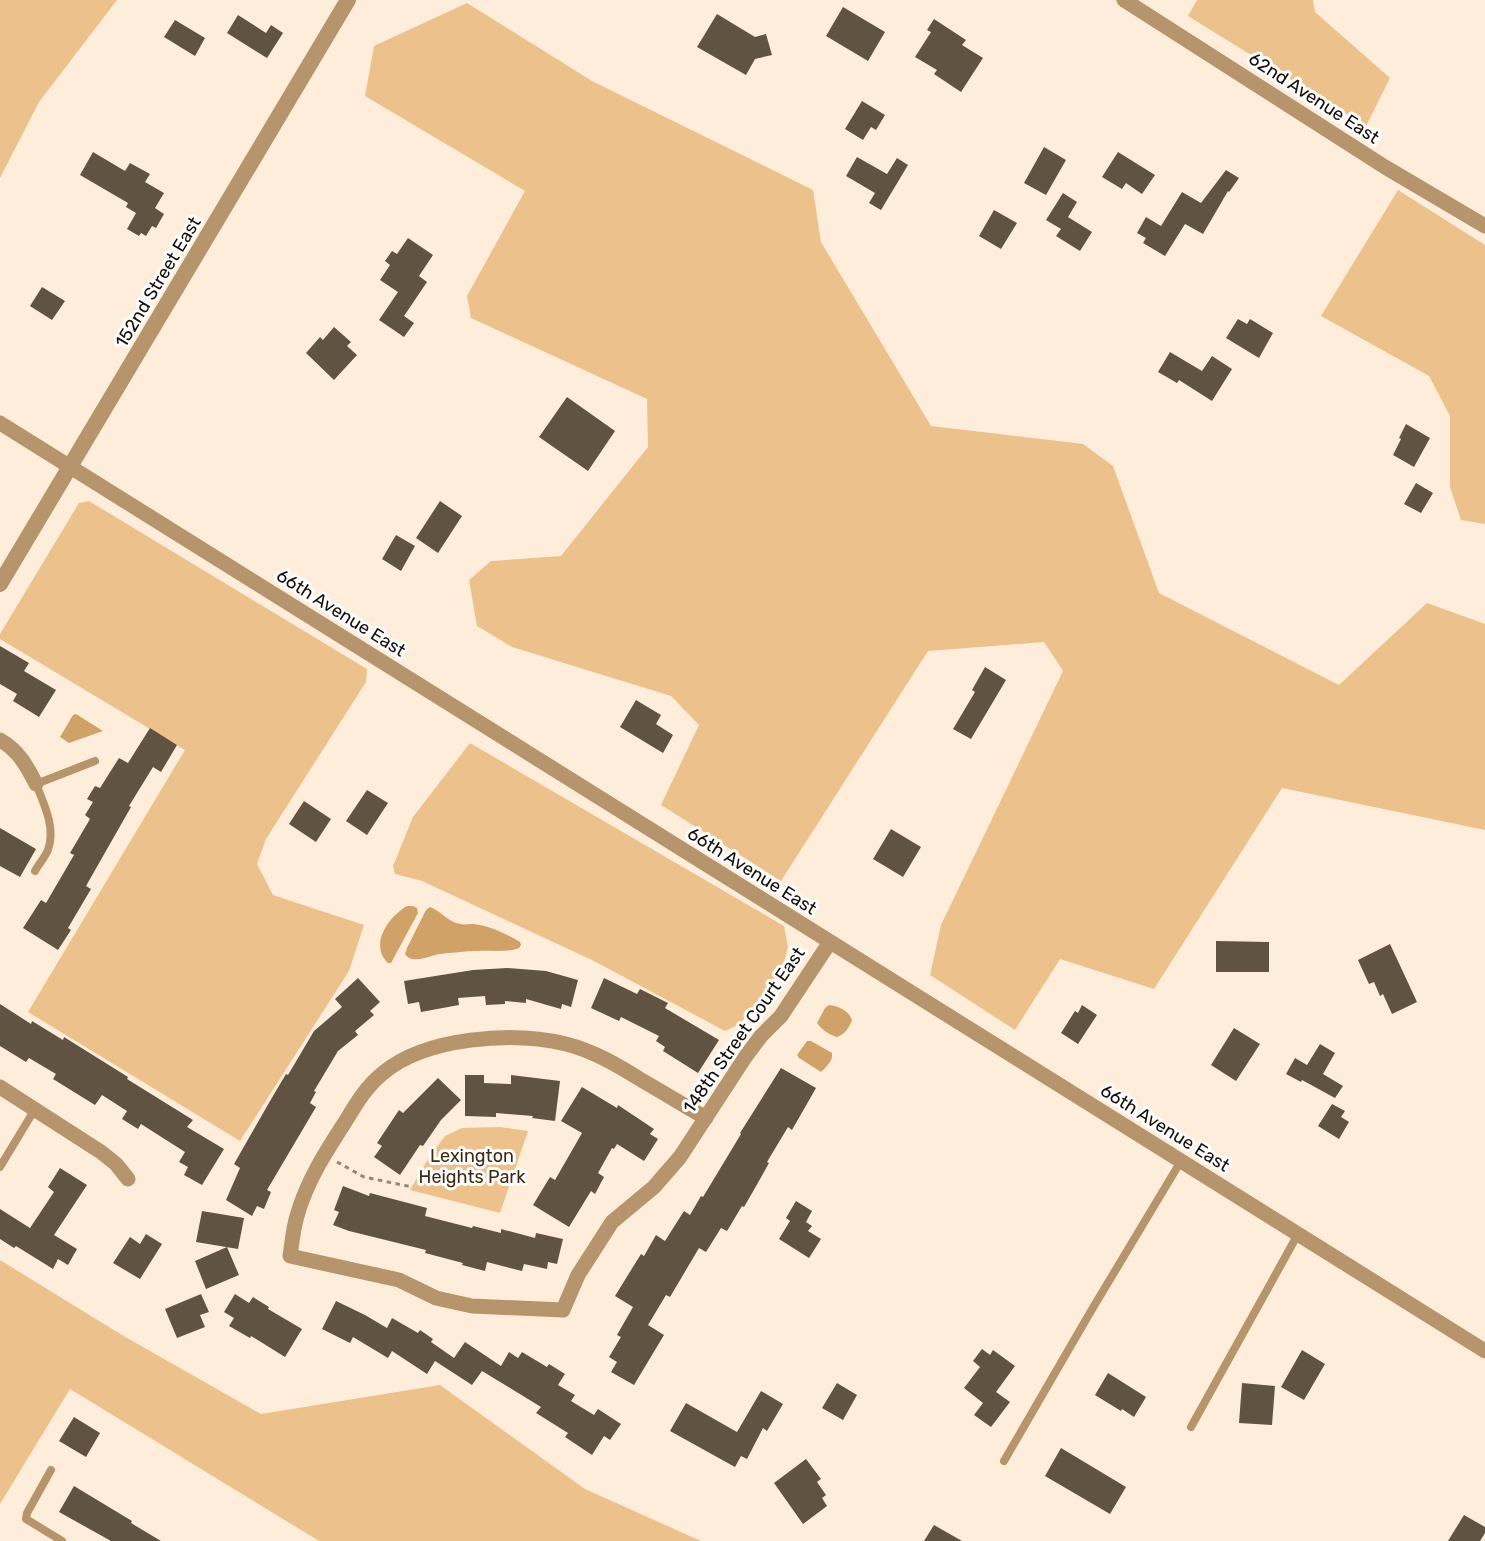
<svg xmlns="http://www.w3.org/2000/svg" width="1485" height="1541" font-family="Rubik,sans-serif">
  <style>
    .green { fill: #edc18c }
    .water { fill: #d0a268 }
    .building { fill: #615342 }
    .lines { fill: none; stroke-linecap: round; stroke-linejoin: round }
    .path { stroke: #93877a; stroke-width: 3; stroke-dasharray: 4.5 4.5; stroke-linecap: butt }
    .service { stroke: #b6956c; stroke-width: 8 }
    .minor { stroke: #b6956c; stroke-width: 15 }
    .tertiary { stroke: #b6956c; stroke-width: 16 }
    .labels { text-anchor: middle; stroke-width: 6; stroke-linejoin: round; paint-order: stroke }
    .street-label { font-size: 18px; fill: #140e08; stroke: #fdfdfd }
    .park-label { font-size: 18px; fill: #3e2a10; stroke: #fdfdfd }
  </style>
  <rect width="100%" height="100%" fill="#feedda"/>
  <path class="green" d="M0,0H117L39,102L0,178Z
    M1197,0H1313L1315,12L1390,78L1366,126L1188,16Z
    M467,3L592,81L813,190L821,242L931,426L1083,444L1113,466L1159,593L1339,685L1427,603L1485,624V830L1282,788L1154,989L1060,959L1015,1030L930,975L941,925L1063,671L1044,642L928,651L781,881L661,805L699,725L671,696L512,647L477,626L469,580L491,561L561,556L648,447L647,399L471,318L467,296L525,191L365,96L374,46Z
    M1398,190L1485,245V524L1461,520L1450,487V416L1429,376L1321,316Z
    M89,501L367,669L366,682L266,839L257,864L273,895L364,925L349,971L240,1141L28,1012L185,750L0,639V634L79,503Z
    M470,743L784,926L788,947L782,970L740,1024L725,1031L594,961L422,881L395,874L393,866L413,817Z
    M500,1127L528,1131L500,1213L410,1190L428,1159L445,1136L462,1128Z
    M0,1260L122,1335L261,1414L440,1385L585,1489L701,1541H319L70,1389L0,1504Z"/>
  <path class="water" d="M76,714L103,731L69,743L60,737L73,715Z
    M407,906H413L417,908L418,913L391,963H388C369,945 388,917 407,906Z
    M430,907C441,911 448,922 460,924C464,925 470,924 474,924C490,926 507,934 520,942L521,945L519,948C506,953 491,950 477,951C465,951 452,953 440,954C428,956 412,965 405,954L407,948L426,910Z
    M829,1005C839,1006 849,1011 852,1020C849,1028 845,1034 837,1037C829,1035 821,1029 817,1023L825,1008Z
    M807,1041H811L832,1053C833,1061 827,1066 821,1072L799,1058L797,1055Z"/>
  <path class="building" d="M843,7L885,32L868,61L826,36Z
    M717,14L755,37L766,34L772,55L755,59L746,75L697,47Z
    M238,15L266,33L271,25L283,33L267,58L227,33Z
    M934,19L966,40L962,45L983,58L961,92L934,74L937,70L915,57L931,32L927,30Z
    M175,20L205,38L195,56L164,37Z
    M862,101L885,115L876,130L871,127L863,140L845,129Z
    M1044,147L1066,160L1046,195L1024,183Z
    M93,152L125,171L130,163L150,174L145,182L164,193L155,208L164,214L156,228L152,226L146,236L141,233L139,236L127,229L136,213L126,207L128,203L80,175Z
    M1118,152L1155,175L1142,194L1126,183L1122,189L1102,177Z
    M857,157L887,174L897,158L908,165L881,210L869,203L875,193L846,176Z
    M1226,170L1239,178L1229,192L1228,191L1203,234L1185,224L1165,256L1143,243L1146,238L1137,233L1146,217L1161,226L1182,192L1201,203Z
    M1063,193L1077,202L1068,217L1092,232L1080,251L1056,236L1061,229L1046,220Z
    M994,210L1017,223L1001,249L979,236Z
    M408,238L433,255L419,276L427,282L404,316L414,323L404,337L379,320L398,292L380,280L390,265L385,261L392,251L397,254Z
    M42,287L65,301L52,320L30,306Z
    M1238,319L1247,324L1250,319L1273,333L1259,358L1226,338Z
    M334,327L351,342L347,346L357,355L334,380L306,353L320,337L323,340Z
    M1170,352L1202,371L1212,356L1232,369L1212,401L1179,380L1177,383L1158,372Z
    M567,397L615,431L588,471L539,437Z
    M1406,424L1430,438L1414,467L1393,455L1401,439L1399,438Z
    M1416,483L1433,493L1421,513L1404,504Z
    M440,501L462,516L438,553L416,538Z
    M396,535L415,546L401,571L382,559Z
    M0,646L29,663L24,671L56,690L39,717L13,701L17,694L0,684Z
    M985,667L1006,680L971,739L953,729L975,692L972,690Z
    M636,700L661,715L656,724L673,735L663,753L620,727Z
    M150,728L177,745L161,772L153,767L129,806L131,807L86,886L91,889L68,928L71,930L58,950L23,928L41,900L46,903L74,855L70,853L90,819L85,815L93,802L87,799L95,786L100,788L119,758L128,763Z
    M367,790L388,803L367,835L346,821Z
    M304,801L331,819L316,842L289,824Z
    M0,828L36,849L20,877L0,866Z
    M891,829L921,847L903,877L873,859Z
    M1216,941L1269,942V972H1216Z
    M1390,944L1417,1002L1392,1014L1383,994L1380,996L1374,982L1369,984L1358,960Z
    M507,968L546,971L578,980L571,1007L562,1004L561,1009L526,999V1003L505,1001V1004L486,1005L485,996L458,998L459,1005L421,1012L419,1002L408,1004L404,981L473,970Z
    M358,978L380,1002L370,1011L374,1015L355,1031L358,1035L338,1051L314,1091L316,1092L310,1103L316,1107L267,1190L271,1192L264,1209L257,1206L252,1216L226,1200L240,1168L234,1164L270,1101L286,1074L288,1075L314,1031L342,1007L335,999Z
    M604,978L637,994L640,989L668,1003L665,1008L719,1040L698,1073L663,1051L665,1047L656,1041L659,1036L621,1017L619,1021L591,1008Z
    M0,1004L31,1024L32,1021L63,1040L64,1037L128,1077L127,1079L193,1120L187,1127L224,1149L202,1185L184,1175L188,1167L179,1162L185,1152L141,1124L138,1129L122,1119L127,1111L102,1095L95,1105L53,1079L56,1074L29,1058L26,1062L0,1046Z
    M1082,1005L1097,1015L1078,1044L1061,1033L1075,1011L1078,1013Z
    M1234,1028L1260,1044L1236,1081L1211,1065Z
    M1320,1044L1335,1053L1323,1074L1343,1086L1335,1098L1302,1080L1301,1082L1286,1074L1295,1058L1307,1065Z
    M781,1068L816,1088L792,1130L788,1127L767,1162L769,1163L755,1188L744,1207L742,1206L727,1231L721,1228L706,1252L699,1248L670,1297L666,1295L648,1325L664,1335L634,1385L611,1372L617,1362L609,1357L621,1337L617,1335L633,1307L615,1296L641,1254L644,1256L656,1235L665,1241L684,1211L690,1215L701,1196L703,1197L741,1134L740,1133Z
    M465,1075H484V1083L511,1084V1075L560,1081L555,1121L532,1118L533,1116L496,1113V1117L465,1116Z
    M438,1078L461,1100L441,1120L423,1146L420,1145L400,1175L374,1157L382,1146L377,1143L399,1110L403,1113Z
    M582,1087L617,1108L618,1105L654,1129L650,1134L658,1139L644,1161L617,1144L614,1149L612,1148L598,1173L604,1177L595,1194L591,1191L569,1227L533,1205L550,1177L555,1180L582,1133L561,1121Z
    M1332,1104L1345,1111L1341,1117L1349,1122L1339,1139L1318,1126Z
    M60,1168L87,1185L54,1235L77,1249L68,1265L58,1259L53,1269L16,1246L14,1248L0,1239V1209L30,1228L54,1192L48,1187Z
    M343,1186L369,1196L370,1193L427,1208L425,1216L472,1228L473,1226L501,1233V1229L535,1238L536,1233L563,1239L557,1264L548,1262L547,1269L524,1264L522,1271L487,1262L485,1271L462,1265L463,1263L425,1253L426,1250L349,1231L333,1225L339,1212L334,1210Z
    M796,1201L812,1211L806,1222L812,1226L808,1231L821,1239L809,1258L779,1239L790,1221L786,1218Z
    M202,1211L244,1218L238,1249L196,1242Z
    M146,1234L162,1244L140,1279L113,1263L130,1237L140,1244Z
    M227,1247L239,1275L206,1289L195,1261Z
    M201,1294L209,1312L200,1315L205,1327L177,1338L165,1309Z
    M235,1294L249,1303L253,1297L269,1307L268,1309L302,1329L285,1357L251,1336L250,1338L229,1326L234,1318L224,1312Z
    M336,1301L365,1315L387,1328L392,1318L418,1333L420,1330L433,1339L431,1342L454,1358L465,1342L501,1366L509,1352L518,1358L522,1352L547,1367L549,1364L565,1374L558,1385L575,1395L571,1401L594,1415L598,1409L621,1424L610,1440L604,1436L592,1455L565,1437L568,1433L536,1413L541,1407L482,1371L472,1385L435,1361L427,1374L392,1351L388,1358L353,1337L350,1343L322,1329Z
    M982,1349L990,1355L993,1350L1015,1366L996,1392L1010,1402L991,1427L974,1415L983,1403L964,1388L980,1367L973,1361Z
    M1302,1350L1325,1364L1304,1400L1281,1387Z
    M1108,1373L1146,1397L1134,1417L1122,1409L1121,1411L1095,1395Z
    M837,1383L857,1395L843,1420L822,1408Z
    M1242,1383L1275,1386L1272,1425L1239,1423Z
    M761,1391L783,1404L767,1431L763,1428L747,1459L741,1456L735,1467L670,1431L686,1403L737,1432Z
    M74,1417L100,1433L86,1457L59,1441Z
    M1061,1448L1126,1487L1110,1514L1045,1476Z
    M806,1459L821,1479L817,1482L826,1495L822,1498L827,1506L803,1524L774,1483Z
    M74,1486L132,1521L131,1523L161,1541H111L59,1512Z
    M1464,1515L1485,1527V1533L1480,1541H1448Z
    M934,1525L962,1541H924Z"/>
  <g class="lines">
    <path class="path" d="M337,1162L364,1177L412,1187"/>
    <path class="service" d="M35,871C39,864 45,857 48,850C56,828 44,804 36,784L95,761
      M0,1167L35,1109
      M1191,1427L1298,1234
      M1004,1461L1091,1311L1181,1161
      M51,1470L27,1513L26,1519L62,1541"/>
    <path class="minor" d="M1124,0L1385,167L1485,226
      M0,423L1485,1351
      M0,740C18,750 27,766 36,784
      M0,1087L101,1152L116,1164L128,1179
      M706,1118C685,1106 664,1093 643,1081C619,1066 594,1051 566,1044C513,1031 426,1037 383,1073C367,1086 357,1102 347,1119C327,1150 307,1180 297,1216C293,1229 292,1243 290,1256L399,1280L436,1298L472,1306L563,1310L578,1275L612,1222L654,1187L680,1157L746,1056L761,1036L781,1016L830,942"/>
    <path class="tertiary" d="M0,584L348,0"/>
  </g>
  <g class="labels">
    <g class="street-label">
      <text transform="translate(1314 98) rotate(33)" y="6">62nd Avenue East</text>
      <text transform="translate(158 282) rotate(-59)" y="6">152nd Street East</text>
      <text transform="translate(341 613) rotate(32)" y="6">66th Avenue East</text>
      <text transform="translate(752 871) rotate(32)" y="6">66th Avenue East</text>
      <text transform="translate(744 1030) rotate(-55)" y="6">148th Street Court East</text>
      <text transform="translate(1165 1128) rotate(32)" y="6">66th Avenue East</text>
    </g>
    <g class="park-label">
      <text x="472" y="1162">Lexington<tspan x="472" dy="21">Heights Park</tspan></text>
    </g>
  </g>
</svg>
